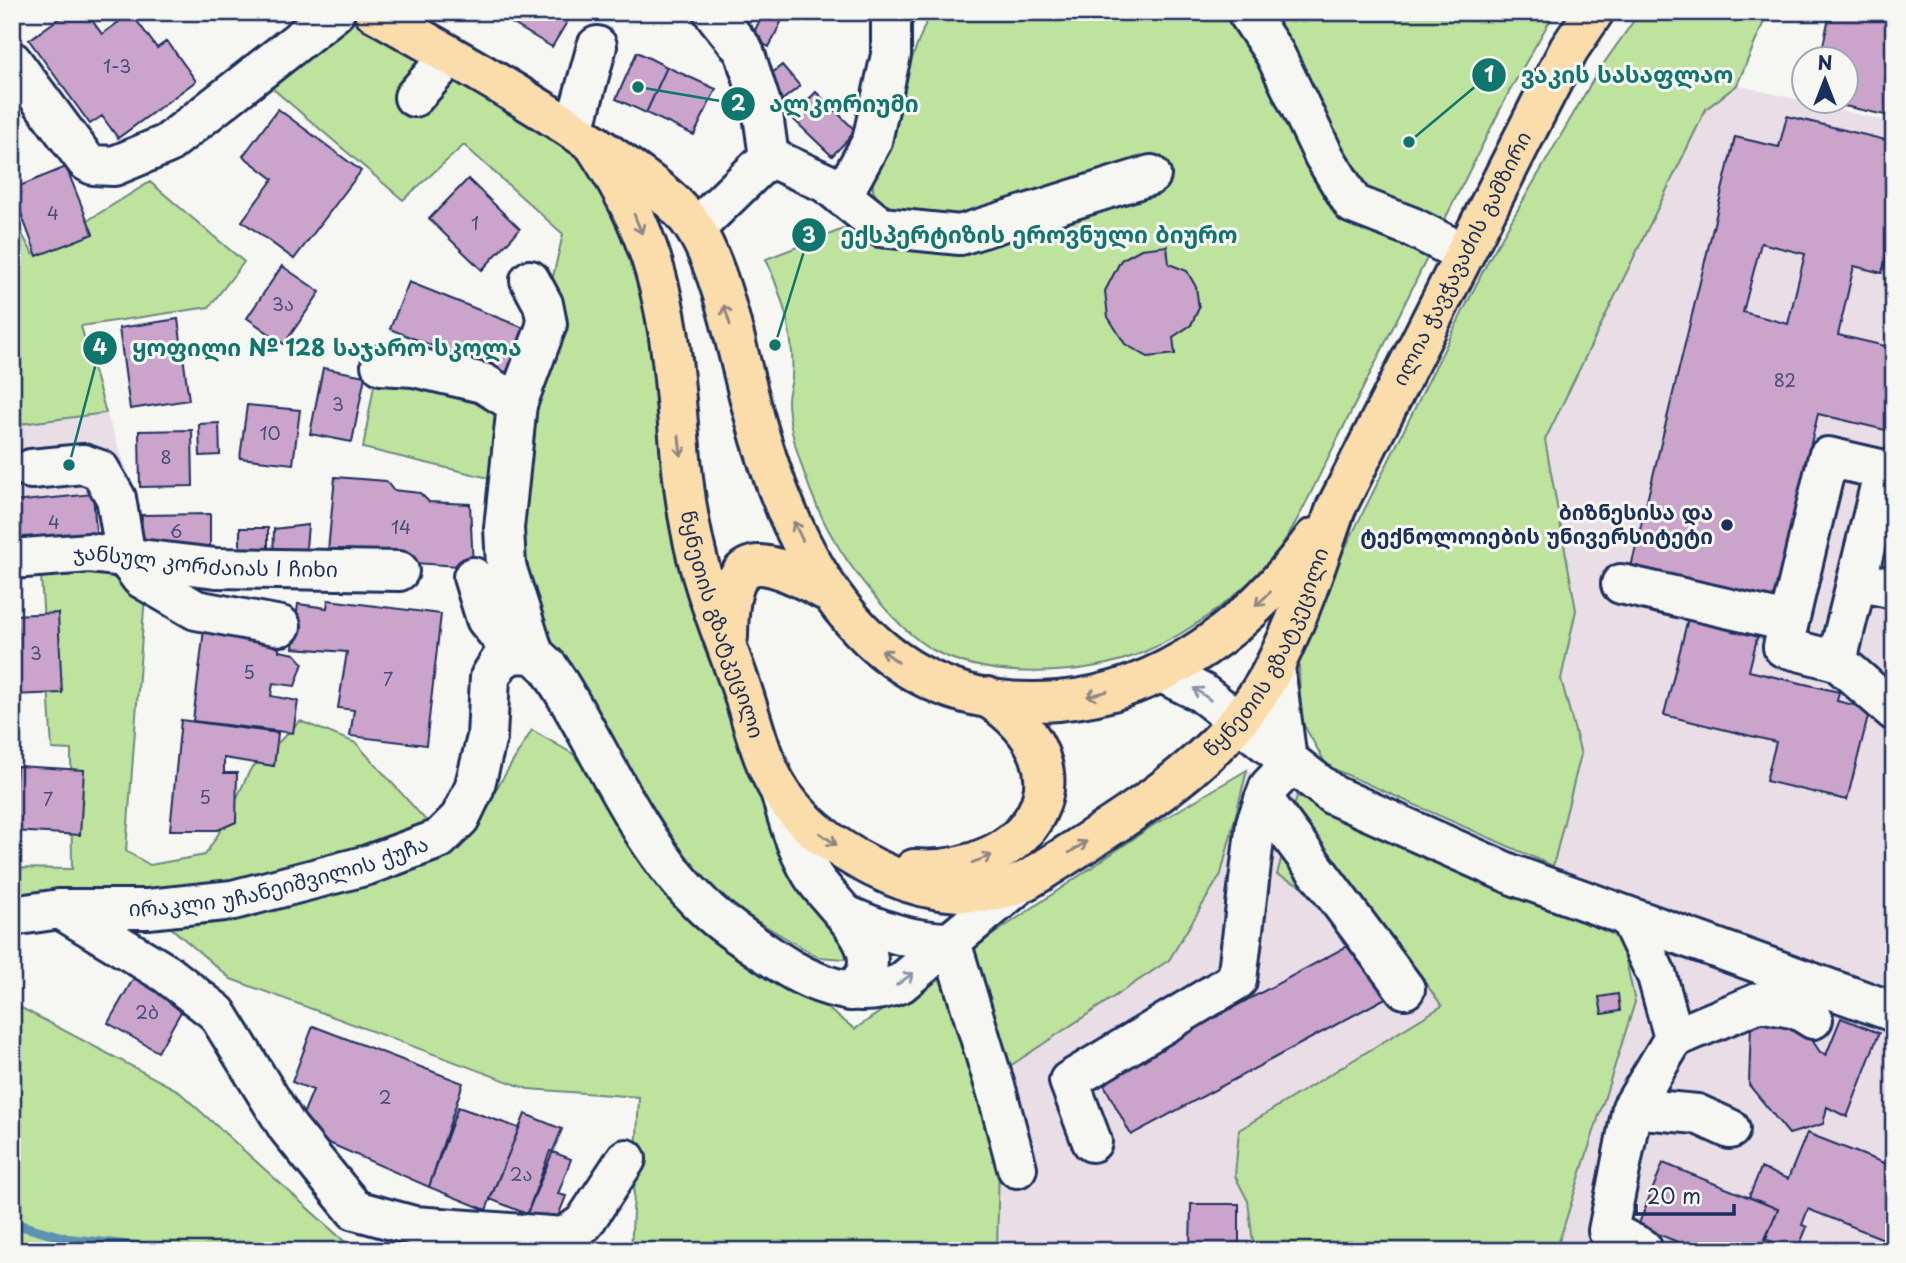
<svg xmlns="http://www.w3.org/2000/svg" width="1906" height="1263" font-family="'Playpen Sans','Noto Sans Georgian',sans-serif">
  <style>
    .built { fill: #e9dde6 }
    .green { fill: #bee39d; stroke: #6c897e; stroke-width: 2 }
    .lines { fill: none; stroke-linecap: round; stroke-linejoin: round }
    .stream { stroke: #5d92b2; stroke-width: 10 }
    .building { fill: #caa4cb; stroke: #1b2f5e; stroke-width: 2; fill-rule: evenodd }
    .minor-casing { stroke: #1b2f5e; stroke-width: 44 }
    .major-casing { stroke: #1b2f5e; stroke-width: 44 }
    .minor { stroke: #f6f6f2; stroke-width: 38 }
    .major { stroke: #fbddab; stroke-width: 38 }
    .oneway { stroke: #8b8684 }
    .oneway2 { stroke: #8892a8 }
    .poi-dot { fill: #1b2f5e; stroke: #f6f6f2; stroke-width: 2.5 }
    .labels { text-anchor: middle; stroke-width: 6; stroke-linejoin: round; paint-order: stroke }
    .number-label { font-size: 18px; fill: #474c79 }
    .street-label { font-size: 21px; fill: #1b2f5e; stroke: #f6f6f2 }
    .poi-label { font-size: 21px; font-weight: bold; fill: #1b2f5e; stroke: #f6f6f2; text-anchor: end }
    .leader { fill: none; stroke: #0f766e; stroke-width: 2.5 }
    .callout-dot { fill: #0f766e; stroke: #f6f6f2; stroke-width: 2.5 }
    .mark-label { font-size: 21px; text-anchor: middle; font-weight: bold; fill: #fff }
    .callout-label { font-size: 23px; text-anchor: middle; font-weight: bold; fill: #0f766e; stroke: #f6f6f2; stroke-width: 6; stroke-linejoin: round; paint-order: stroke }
  </style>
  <rect width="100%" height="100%" fill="#f6f6f2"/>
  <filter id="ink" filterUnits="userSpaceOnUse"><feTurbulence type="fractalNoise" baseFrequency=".0143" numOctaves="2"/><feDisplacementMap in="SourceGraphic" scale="14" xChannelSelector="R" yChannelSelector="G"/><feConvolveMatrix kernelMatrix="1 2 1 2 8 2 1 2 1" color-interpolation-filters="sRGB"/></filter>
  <g filter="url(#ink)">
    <path class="built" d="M1737,85L1894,123V988L1660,910L1553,866L1581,754L1561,679L1576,610L1545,440L1706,109Z
      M106,413L140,505L139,546L12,556V424Z
      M1247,770L1297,796L1277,875L1378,918L1442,1006L1239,1130L1235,1176L1248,1201L1254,1251H997L1001,1072L1221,874Z
      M1621,938L1894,1030V1251L1555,1250L1635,1002Z"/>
    <path class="green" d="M353,12L577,153L634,236L658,310L674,514L704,648L753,761L869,954L845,959L818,957L709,893L539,633L506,482L363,448L377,368L525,396L563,234L464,145L403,200L265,82Z
      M930,12H1233L1307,147L1429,254C1397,319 1366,383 1333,448C1316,481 1300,520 1278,550C1246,592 1192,632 1144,652C1087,677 988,680 933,650C898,631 853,572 833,538C814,506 788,437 788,400C788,392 792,384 792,377C795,335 782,296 766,259L887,212L873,191V159Z
      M1266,12H1555L1510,90L1441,227L1356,194L1300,57Z
      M1640,12H1768L1737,85L1706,109L1545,440L1576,610L1561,679L1581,754L1553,866L1327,766L1301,720L1298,643L1488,261L1597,73Z
      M150,182L244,262L209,307L81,326L106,413L12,425V216L33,254Z
      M40,560L85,562L145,595L126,851L150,865L205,855L225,823L250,770L300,721L356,743L430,825L252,886L12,905V868L72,869L71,750L52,749Z
      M532,730L573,754L684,902L855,1029L1152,826L1247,770L1221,874L1169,960L1001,1072L997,1251H631L639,1097L528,1089L231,979L163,921L466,839Z
      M1297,796L1621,938L1635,1002L1556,1251H1254L1248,1201L1235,1176L1239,1130L1442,1006L1378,918L1277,875Z
      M12,1003L177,1090L355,1251H12Z"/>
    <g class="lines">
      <path class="stream" d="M12,1223L68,1239L182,1251"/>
    </g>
    <path class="building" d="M68,12H86L102,34L131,13L157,48L167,41L196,81L118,138L102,116L90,124L29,40Z
      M493,12H573L552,47Z
      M745,12H786L769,47L751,38L760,20Z
      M1830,12H1894V117L1826,102H1846V60H1820Z
      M637,52L667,67L646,113L616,99Z
      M782,65L800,86L776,105L759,84Z
      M667,67L716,89L694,135L646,113Z
      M816,92L856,131L832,156L791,117Z
      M278,109L361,171L294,259L242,221L273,179L243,156Z
      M1787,116L1894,142V225L1882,273L1854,266L1838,335L1894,348V432L1818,414L1773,601L1631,567L1735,137L1779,147ZM1761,243L1805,254L1788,324L1743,312Z
      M66,167L93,234L37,256L12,189Z
      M468,179L520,229L482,270L429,219Z
      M1167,246L1169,264L1187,271L1196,287L1199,308L1191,325L1173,337L1175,354L1148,357L1125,344L1108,317L1105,291L1121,260L1141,249Z
      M282,266L320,292L284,344L247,318Z
      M409,282L534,332L515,379L390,329Z
      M178,319L189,400L130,409L119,328Z
      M323,368L365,376L352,442L310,434Z
      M247,405L300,410L293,464L240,458Z
      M219,423L220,455L200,456L199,424Z
      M192,430L193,486L140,487L139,431Z
      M335,477L386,481L393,490L420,493L429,502L470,504L473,567L385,561L328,551Z
      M93,494L97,544L12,551V498L13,502Z
      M210,514V551L140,548L142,515Z
      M308,525L305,560L273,562L274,529Z
      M240,528H268V561H240Z
      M328,600L441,614L426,745L350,736L354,710L338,708L347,652L293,648L298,604L327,608Z
      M58,613L62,693L12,695V615Z
      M1689,614L1759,630L1749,671L1839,692L1837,701L1870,709L1847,800L1766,781L1776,742L1664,715Z
      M205,621L279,648V651L295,654L303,663L295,686L273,683L271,696L298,701L293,733L193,721Z
      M181,720L278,733L274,766L224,758V773H237L236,822L218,830H170Z
      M17,766L84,770L80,835L13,831Z
      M1362,938L1393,994L1131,1135L1101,1079Z
      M136,974L186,1003L158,1052L108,1023Z
      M1618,994L1620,1011L1602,1014L1599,997Z
      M1794,1013L1820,1052L1826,1055L1841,1018L1879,1033L1847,1117L1827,1107L1823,1124L1789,1134L1749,1085L1751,1025Z
      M313,1026L463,1083L429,1187L297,1129L313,1090L292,1082Z
      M458,1107L519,1128L486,1210L429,1187Z
      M525,1114L562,1129L527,1214L490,1199Z
      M1807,1133L1894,1167V1243L1808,1209L1802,1225L1807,1227L1797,1251L1765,1239L1778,1209L1749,1197L1761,1168L1788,1179Z
      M550,1151L571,1159L558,1194L566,1196L555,1224L527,1214Z
      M1663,1163L1778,1209L1761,1251H1700L1638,1226Z
      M1191,1204H1239V1251H1190Z"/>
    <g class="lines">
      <defs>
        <g id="minor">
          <path d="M713,12L744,51L762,107L769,157"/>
          <path d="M1247,12L1275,54L1324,156L1353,204L1412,227L1463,253"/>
          <path d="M12,61L86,161L93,165L114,166L167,144L335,12"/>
          <path d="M414,97L450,56"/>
          <path d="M574,130L597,46"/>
          <path d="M842,196L872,141L891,55V20L895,12"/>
          <path d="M695,229L769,157L826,183L881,227L960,235L1151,175"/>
          <path d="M381,365L414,367L483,383L517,404L504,528L506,566L534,654"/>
          <path d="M517,404L547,324L543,304L530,280"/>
          <path d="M31,469L83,464L100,470L116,498L126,558L141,578L196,610L281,626"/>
          <path id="s1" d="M12,559L89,553L216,568L399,571"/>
          <path d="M473,577L486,619L513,653"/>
          <path d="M1857,581L1894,589"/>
          <path d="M1621,584L1788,622"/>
          <path d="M1837,661L1884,470L1828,457L1783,647L1837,661L1894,711"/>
          <path d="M1275,667L1287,761"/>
          <path d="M1162,673L1202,693L1333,795L1513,875L1894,1012"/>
          <path d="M780,791C788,820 796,848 811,873C829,905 901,954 850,991"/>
          <path d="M1264,800L1405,989"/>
          <path d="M60,909L167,974L217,1013L288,1128L355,1210L414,1226L564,1237L584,1223L626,1159"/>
          <path id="s2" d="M12,916L60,909H148L233,900L368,865L439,839L460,818L474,789L487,737L490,677L500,661L513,653L534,654L549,668C601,746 634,840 703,906C725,927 751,943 776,960C813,985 856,1002 901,983L1021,883"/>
          <path d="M848,916C883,931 913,942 951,942"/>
          <path d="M1630,919L1657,976L1674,1038L1632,1108L1608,1231L1642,1248"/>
          <path d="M951,942L998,1096L1017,1168"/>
          <path d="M1674,1038L1760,1002L1797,1009L1813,1019"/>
          <path d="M1632,1108L1697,1114L1730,1129"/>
          <path d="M1092,1142L1069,1081L1237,980L1256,823L1269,787L1291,764"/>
        </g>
        <g id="major">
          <path d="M374,12C457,59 541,106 619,161C645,180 677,200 695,229C724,275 738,357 753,411C794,565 873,716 1058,701C1166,692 1253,622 1314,538"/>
          <path id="s3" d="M593,143C628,196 650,241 663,304C679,378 676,455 691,530C701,584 722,632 740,684C752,718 761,763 782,794C808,831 850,858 892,876C930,893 983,899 1021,883C1034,877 1047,867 1059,860C1138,809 1232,753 1275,665C1300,615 1318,561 1336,508L1540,105L1569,49L1594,12"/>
          <path d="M728,637C729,543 760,556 828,592"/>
          <path d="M914,869C1030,877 1100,770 987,697"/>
        </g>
      </defs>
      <use href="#minor" class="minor-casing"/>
      <use href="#major" class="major-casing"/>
      <use href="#minor" class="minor"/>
      <use href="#major" class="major"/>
    </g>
    <defs><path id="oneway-shaft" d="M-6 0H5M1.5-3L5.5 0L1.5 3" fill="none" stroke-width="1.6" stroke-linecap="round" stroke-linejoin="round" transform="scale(1.75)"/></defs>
    <g class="oneway">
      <use href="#oneway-shaft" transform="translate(638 224) rotate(68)"/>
      <use href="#oneway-shaft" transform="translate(727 315) rotate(-108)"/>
      <use href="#oneway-shaft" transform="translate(680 446) rotate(84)"/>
      <use href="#oneway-shaft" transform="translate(798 531) rotate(-116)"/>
      <use href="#oneway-shaft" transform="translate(1263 599) rotate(136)"/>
      <use href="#oneway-shaft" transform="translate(890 656) rotate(-143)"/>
      <use href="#oneway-shaft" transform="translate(1097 694) rotate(165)"/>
      <use href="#oneway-shaft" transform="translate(828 839) rotate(35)"/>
      <use href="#oneway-shaft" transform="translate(1078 847) rotate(-33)"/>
      <use href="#oneway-shaft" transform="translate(982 859) rotate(-20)"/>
    </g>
    <g class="oneway2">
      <use href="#oneway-shaft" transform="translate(1202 694) rotate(-144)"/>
      <use href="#oneway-shaft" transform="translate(905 979) rotate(-36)"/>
    </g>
  </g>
  <circle class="poi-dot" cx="1727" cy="525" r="7"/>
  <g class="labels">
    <g class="number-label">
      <text x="117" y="73">1-3</text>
      <text x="53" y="220">4</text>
      <text x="475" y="230">1</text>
      <text x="283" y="311">3ა</text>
      <text x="1785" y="387">82</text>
      <text x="338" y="411">3</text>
      <text x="270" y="440">10</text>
      <text x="166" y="464">8</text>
      <text x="54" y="529">4</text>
      <text x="401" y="534">14</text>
      <text x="176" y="538">6</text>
      <text x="36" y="660">3</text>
      <text x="249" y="679">5</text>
      <text x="388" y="686">7</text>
      <text x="205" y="804">5</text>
      <text x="48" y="806">7</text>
      <text x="147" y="1019">2ბ</text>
      <text x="385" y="1104">2</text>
      <text x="521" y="1181">2ა</text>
    </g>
    <g class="street-label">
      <text dy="7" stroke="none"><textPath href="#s3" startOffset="1743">ილია ჭავჭავაძის გამზირი</textPath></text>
      <text dy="7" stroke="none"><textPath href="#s1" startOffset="194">ჯანსულ კორძაიას I ჩიხი</textPath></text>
      <text dy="7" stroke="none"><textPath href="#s3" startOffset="504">წყნეთის გზატკეცილი</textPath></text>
      <text dy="7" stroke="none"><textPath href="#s3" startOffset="1302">წყნეთის გზატკეცილი</textPath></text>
      <text dy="7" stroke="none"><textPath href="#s2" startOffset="271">ირაკლი უჩანეიშვილის ქუჩა</textPath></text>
    </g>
    <g class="poi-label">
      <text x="1713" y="520">ბიზნესისა და<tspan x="1713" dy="24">ტექნოლოიების უნივერსიტეტი</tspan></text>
    </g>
  </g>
  <path class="leader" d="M1409 142L1489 75M638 87L738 104M775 345L809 235M69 465L100 348"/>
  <g class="callout-dot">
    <circle cx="1409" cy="142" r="7"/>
    <circle cx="638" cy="87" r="7"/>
    <circle cx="775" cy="345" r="7"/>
    <circle cx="69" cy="465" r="7"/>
    <circle cx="1489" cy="75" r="18"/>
    <circle cx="738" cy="104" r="18"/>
    <circle cx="809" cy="235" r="18"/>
    <circle cx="100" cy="348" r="18"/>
  </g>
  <g class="mark-label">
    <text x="1489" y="82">1</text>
    <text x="738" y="111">2</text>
    <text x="809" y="243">3</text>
    <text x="100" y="355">4</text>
  </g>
  <g class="callout-label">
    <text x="1627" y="83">ვაკის სასაფლაო</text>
    <text x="844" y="112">ალკორიუმი</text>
    <text x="1039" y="243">ექსპერტიზის ეროვნული ბიურო</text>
    <text x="327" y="356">ყოფილი № 128 საჯარო სკოლა</text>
  </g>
  <rect width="1906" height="1263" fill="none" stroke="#f6f6f2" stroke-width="42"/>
  <rect x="21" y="21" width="1864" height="1221" fill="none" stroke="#1b2f5e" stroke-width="2.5" filter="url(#ink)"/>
  <g transform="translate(1825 80)"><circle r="33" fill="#f6f6f2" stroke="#9ea6b7" stroke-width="2"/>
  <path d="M0-5L12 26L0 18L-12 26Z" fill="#1b2f5e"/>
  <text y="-10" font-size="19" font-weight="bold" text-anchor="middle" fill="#1b2f5e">N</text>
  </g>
  <path d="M1636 1204v10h98v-10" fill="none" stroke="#1b2f5e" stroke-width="3.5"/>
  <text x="1647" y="1204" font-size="21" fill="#1b2f5e" stroke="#f6f6f2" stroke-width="5" paint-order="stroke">20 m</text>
</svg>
